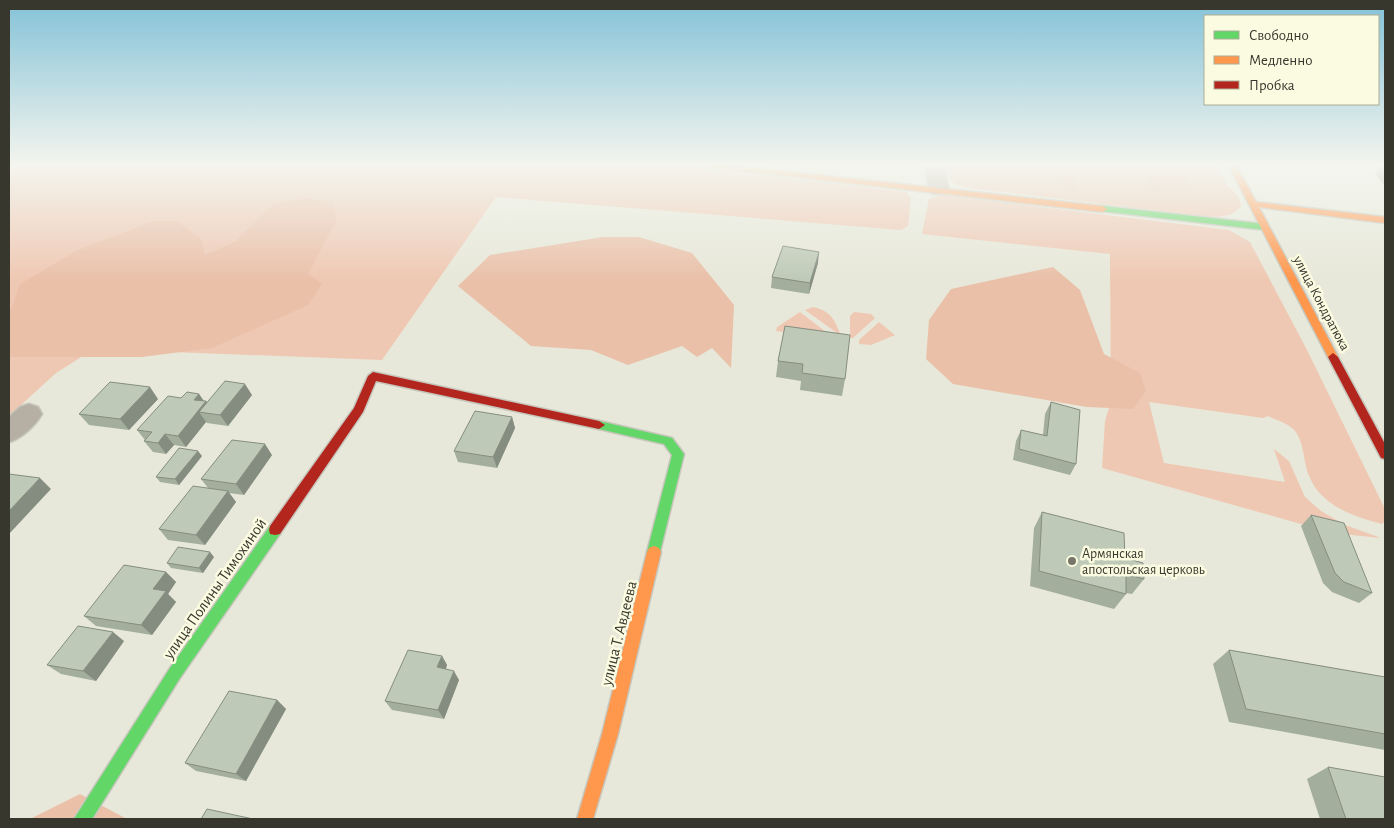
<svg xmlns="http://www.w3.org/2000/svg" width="1394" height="828" font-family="'Alegreya Sans',sans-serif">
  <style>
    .green { fill: #efc8b3 }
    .forest { fill: #eac0a9 }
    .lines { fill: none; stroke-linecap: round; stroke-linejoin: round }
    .street-casing { stroke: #c6c6bc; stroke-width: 3 }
    .fast-casing { stroke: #c6c6bc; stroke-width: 3 }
    .slow-casing { stroke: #c6c6bc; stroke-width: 3 }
    .jam-casing { stroke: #c6c6bc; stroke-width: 3 }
    .street { fill: #b6afa4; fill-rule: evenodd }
    .fast { fill: #63d668; fill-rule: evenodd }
    .slow { fill: #ff974d; fill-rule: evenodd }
    .jam { fill: #b3261e; fill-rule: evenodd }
    .wall { fill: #a3ae9d }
    .shaded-wall { fill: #858d80 }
    .building { fill: #becab7; stroke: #858d80 }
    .poi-dot { fill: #757569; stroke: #fafbe0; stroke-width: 2 }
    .labels { text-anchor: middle; stroke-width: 5; stroke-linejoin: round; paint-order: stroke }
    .street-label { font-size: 14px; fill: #37372d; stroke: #fafbe0 }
    .poi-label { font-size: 14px; fill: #37372d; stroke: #fafbe0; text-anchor: start }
    .near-street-label { font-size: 16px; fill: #37372d; stroke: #fafbe0 }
  </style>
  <rect width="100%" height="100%" fill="#e7e8d9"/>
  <path class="green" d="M9,164H667L906,192L911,198L908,226L901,230L496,197L382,360L94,349L56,373L9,416Z
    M942,164H1216L1226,184L1238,196L1241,206C1232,218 1219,217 1204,216L969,188C954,185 946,180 942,164Z
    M941,195L1229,230L1250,242L1307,350L1385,509V521L1382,524C1355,517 1322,506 1310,478C1303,464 1305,444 1295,431C1290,424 1276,420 1268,416L1263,418L1149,402L1164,463L1285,482L1274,449L1289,461L1305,497L1321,511L1345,525L1381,538L1333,533L1102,468L1105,421L1111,401L1110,254L922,234L929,199Z
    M813,307C831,311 835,320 841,336L805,310Z
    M800,312L830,335V339L776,331L777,327Z
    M854,312L871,314L875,318L853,338H850V316Z
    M879,322L895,335L871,345L859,344V340Z"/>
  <path class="forest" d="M1055,164H1071L1076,191L1058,182Z
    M1140,164H1178L1192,187L1152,191Z
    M308,198L334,203L336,221L308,274L322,284L308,305L212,348L142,357H9V311L12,307L20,284L78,250L154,221H177L201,239L205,255L235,242L274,203Z
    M603,237H639L692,253L734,305L731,368L712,348L697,357L682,346L628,365L591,350L531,346L458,286L490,255Z
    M1053,267L1080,290L1104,354L1140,373L1146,391L1133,409L1087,407L953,384L926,359L929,320L951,289Z
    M80,794L127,819H30Z"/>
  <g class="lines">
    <defs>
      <path id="street" d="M925,164H943L949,190L946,194H932L929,190Z
        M29,404L38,407L42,414C35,426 22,438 9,442V417L20,407Z"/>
      <path id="fast" d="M1103,206L1265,224L1269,227L1265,230L1100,211L1099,209Z
        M599,421L672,438L684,454L659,556L654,558L649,556L647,552L672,455L664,444L595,428L593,425Z
        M275,525L280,526L281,530L280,534L180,678L92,819H74L170,668L270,526Z"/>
      <path id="slow" d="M693,164H718L1103,206L1107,209L1103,212L697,166Z
        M1228,164H1236L1256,202L1385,217V223L1259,207L1338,357L1337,360L1333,361L1328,357Z
        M654,546L659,548L661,552L618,734L593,819H577L602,734L647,552L649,548Z"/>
      <path id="jam" d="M1333,353L1338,357L1385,444V459L1381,458L1328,357Z
        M373,372L599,421L605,425L599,429L376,381L363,412L280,534L275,535L270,534L269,530L270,526L354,408L368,376Z"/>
    </defs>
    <use href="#street" class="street-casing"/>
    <use href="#fast" class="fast-casing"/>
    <use href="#slow" class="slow-casing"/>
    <use href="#jam" class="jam-casing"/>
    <use href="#street" class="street"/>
    <use href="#fast" class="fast"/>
    <use href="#slow" class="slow"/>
    <use href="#jam" class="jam"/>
  </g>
  <path class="wall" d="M1382,164H1385V186L1375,174Z
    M818,263L809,294L771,288L772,277Z
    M785,326L845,379L842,396L800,390L801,381L776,377L778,361Z
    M199,394L204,401H206L207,402L252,395L228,426L207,423L206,422L186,447L174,445L166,454L153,452L144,441L145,440L137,430L181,398Z
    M158,399L129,430L89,425L79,414Z
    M1051,402L1076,464L1070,475L1013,460L1016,441L1021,430L1043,435L1045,414Z
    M512,417L515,428L497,468L458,462L454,451Z
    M272,455L244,495L229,493L236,502L205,545L168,540L159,529L208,488L201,479Z
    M202,456L179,485L160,482L156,477Z
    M1042,512L1125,558L1144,579L1132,594L1126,593V594L1114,609L1030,586L1034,528Z
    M1311,515L1372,593L1359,603L1332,592L1323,583L1301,526Z
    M214,557L203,573L171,568L167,563Z
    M166,572L176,582L168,594L176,602L152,635L96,626L84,616Z
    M124,641L96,681L61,674L47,665Z
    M1229,650L1385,677V750L1229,722L1213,664Z
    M442,656L447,665L446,669L459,680L444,719L392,710L385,701Z
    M277,700L286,709L246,781L196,771L185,763Z
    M1328,767L1385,819H1320L1307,779Z"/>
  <path class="shaded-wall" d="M819,252L818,263L809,294L810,283Z
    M245,384L252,395L228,426L220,415Z
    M150,387L158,399L129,430L120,419Z
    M199,394L205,403L206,401L214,413L199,412L206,422L186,447L178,436L194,400Z
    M512,417L515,428L497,468L493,457Z
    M165,434L174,445L166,454L158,443Z
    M265,444L272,455L244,495L236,484Z
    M198,451L202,456L179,485L175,479Z
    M40,478L51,489L9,534V511Z
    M228,491L236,502L205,545L196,535Z
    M210,552L214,557L203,573L199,568Z
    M166,572L176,582L168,594L176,602L152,635L141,625L153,589Z
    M113,632L124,641L96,681L83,671Z
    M442,656L447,665L443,677L437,667Z
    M454,671L459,680L444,719L438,710Z
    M277,700L286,709L246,781L236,774Z"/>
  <path class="building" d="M783,246L819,252L810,283L772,277Z
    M785,326L850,335L845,379L802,373L803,364L778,361Z
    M225,381L245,384L220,415L199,412Z
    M110,382L150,387L120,419L79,414Z
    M187,392L199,394L194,400L206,401L178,436L165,434L158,443L144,441L152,432L137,430L168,396L181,398Z
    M1051,402L1080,410L1076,464L1019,449L1021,430L1047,436Z
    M475,411L512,417L493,457L454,451Z
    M232,440L265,444L236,484L201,479Z
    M179,448L198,451L175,479L156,477Z
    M9,474L40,478L9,511Z
    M193,486L228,491L196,535L159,529Z
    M1042,512L1124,533L1125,558L1143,563L1144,579L1126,574V594L1039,571Z
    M1311,515L1344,523L1372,593L1344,582L1335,573Z
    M178,547L210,552L199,568L167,563Z
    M124,565L166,572L153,589L166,591L141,625L84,616Z
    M78,626L113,632L83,671L47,665Z
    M408,650L442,656L437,667L454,671L438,710L385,701Z
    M1229,650L1385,677V734L1246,709Z
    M229,691L277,700L236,774L185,763Z
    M1328,767L1385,777V819H1346Z
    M207,809L253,819H201Z"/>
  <linearGradient id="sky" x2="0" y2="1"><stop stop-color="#84c2d8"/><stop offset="0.59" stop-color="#f4f5ee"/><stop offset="1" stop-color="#f4f5ee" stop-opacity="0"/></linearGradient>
  <rect width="1394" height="280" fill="url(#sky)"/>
  <circle class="poi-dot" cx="1072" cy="561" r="5"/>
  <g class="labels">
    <g class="street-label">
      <text transform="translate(1322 303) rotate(62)" y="5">улица Кондратюка</text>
    </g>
    <g class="poi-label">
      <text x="1082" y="558">Армянская<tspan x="1082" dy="16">апостольская церковь</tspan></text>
    </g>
    <g class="near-street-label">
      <text transform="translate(214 588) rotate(-55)" y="6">улица Полины Тимохиной</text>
      <text transform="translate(618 633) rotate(-76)" y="6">улица Т. Авдеева</text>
    </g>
  </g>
  <rect width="1394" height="828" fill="none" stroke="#37372d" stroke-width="20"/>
  <rect x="1204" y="15" width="175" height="90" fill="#fafbe0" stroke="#acad98"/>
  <rect x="1214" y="31" width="25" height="8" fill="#63d668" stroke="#acad98"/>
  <text x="1249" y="40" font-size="15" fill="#37372d">Свободно</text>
  <rect x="1214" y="56" width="25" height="8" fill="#ff974d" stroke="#acad98"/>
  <text x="1249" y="65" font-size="15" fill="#37372d">Медленно</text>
  <rect x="1214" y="81" width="25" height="8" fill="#b3261e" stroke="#acad98"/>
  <text x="1249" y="90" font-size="15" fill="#37372d">Пробка</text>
</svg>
